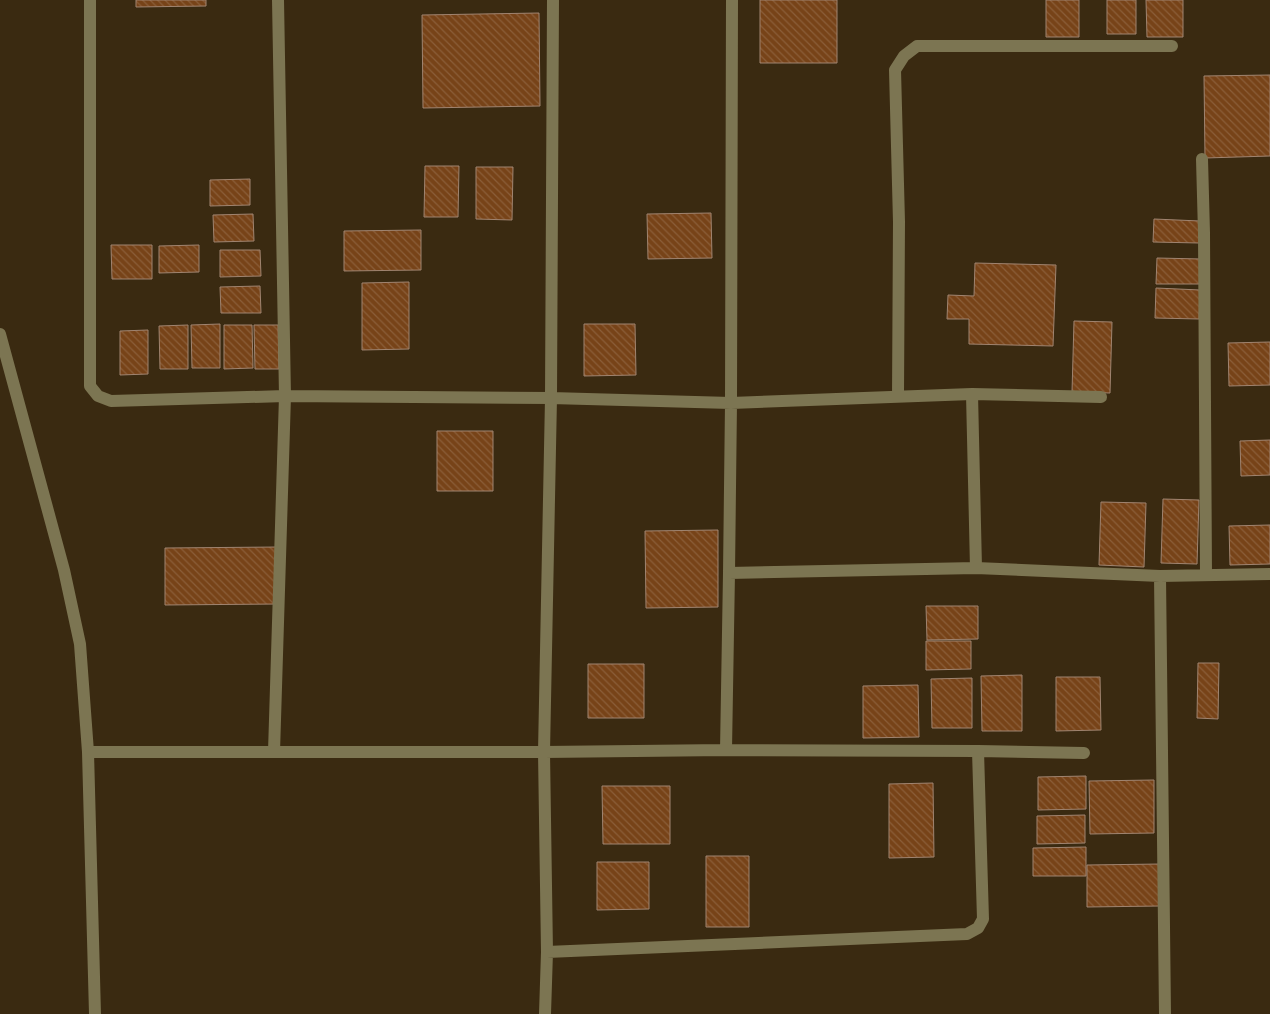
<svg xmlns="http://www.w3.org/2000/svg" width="1270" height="1014" font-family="Jost,sans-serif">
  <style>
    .building { fill: url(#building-back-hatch); stroke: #a08470 }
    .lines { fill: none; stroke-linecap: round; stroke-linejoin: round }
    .minor { stroke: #7c7552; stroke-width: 12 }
  </style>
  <defs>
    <pattern id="building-back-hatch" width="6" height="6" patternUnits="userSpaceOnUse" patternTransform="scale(1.25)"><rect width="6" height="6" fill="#774318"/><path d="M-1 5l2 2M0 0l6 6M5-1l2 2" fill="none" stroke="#8b5e39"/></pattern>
  </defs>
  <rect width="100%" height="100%" fill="#3a2a11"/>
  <path class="building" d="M136,0H206V6L136,7Z
    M760,0H837V63H760Z
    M1046,0H1079V37H1046Z
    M1107,0H1136V34H1107Z
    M1146,0H1183V37H1147Z
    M539,13L540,106L423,108L422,15Z
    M1270,75V156L1205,158L1204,76Z
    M425,166H459L458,217H424Z
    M476,167H513L512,220L476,219Z
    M250,179V205L210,206V180Z
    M711,213L712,258L648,259L647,214Z
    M253,214L254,241L214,242L213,215Z
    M1154,219L1200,221L1199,243L1153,242Z
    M421,230V270L344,271V231Z
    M111,245H152V279H112Z
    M199,245V272L159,273V246Z
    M220,250H260L261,276L220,277Z
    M1157,258L1201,259L1200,284H1156Z
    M975,263L1056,265L1053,346L969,344V319H947L948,295L974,296Z
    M409,282V349L362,350V283Z
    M260,286L261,313H221L220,287Z
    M1156,288L1200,290L1199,319L1155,318Z
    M1074,321L1112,322L1110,393L1072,392Z
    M220,324V368H192L191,325Z
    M584,324H635L636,375L584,376Z
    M188,325V369H160L159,326Z
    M224,325H252L253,368L224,369Z
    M254,325H278L279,369H255Z
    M148,330V374L120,375V331Z
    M1270,342V385L1229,386L1228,343Z
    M437,431H493V491H437Z
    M1270,440V475L1241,476L1240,441Z
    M1163,499L1199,500L1197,564L1161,563Z
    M1101,502L1146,503L1144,567L1099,565Z
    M1270,525V564L1230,565L1229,526Z
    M718,530V607L646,608L645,531Z
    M278,547V604L165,605V548Z
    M926,606H978V639L927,640Z
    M926,641H971V669L926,670Z
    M1198,663H1219L1218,719L1197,718Z
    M588,664H644V718H588Z
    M1022,675V731H982L981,676Z
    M1056,677H1100L1101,730L1056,731Z
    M972,678V728H932L931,679Z
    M918,685L919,737L863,738V686Z
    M1086,776V809L1038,810V777Z
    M1154,780V833L1090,834L1089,781Z
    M933,783L934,857L889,858V784Z
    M602,786H670V844H603Z
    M1085,815V843L1037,844V816Z
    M1086,847V876H1033V848Z
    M706,856H749V927H706Z
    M597,862H649V909L597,910Z
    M1160,864V906L1087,907V865Z"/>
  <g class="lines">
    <path class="minor" d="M90,0V386L98,396L111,401L285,396L551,398L731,403L972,394L1101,397
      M1202,159L1204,233L1206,575
      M0,334L64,570L80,644L88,752L95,1014
      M972,394L976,568
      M898,396L899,222L895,70L904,56L917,46H1172
      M729,573L731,403L732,0
      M978,751L1084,753
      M88,752H544L726,750L729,573L976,568L1160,576
      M274,752L285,396L278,0
      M547,952L967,934L978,928L983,919L978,751L726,750
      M545,1014L547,952L544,752L551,398L553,0
      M1165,1014L1160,576L1270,574"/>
  </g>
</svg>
